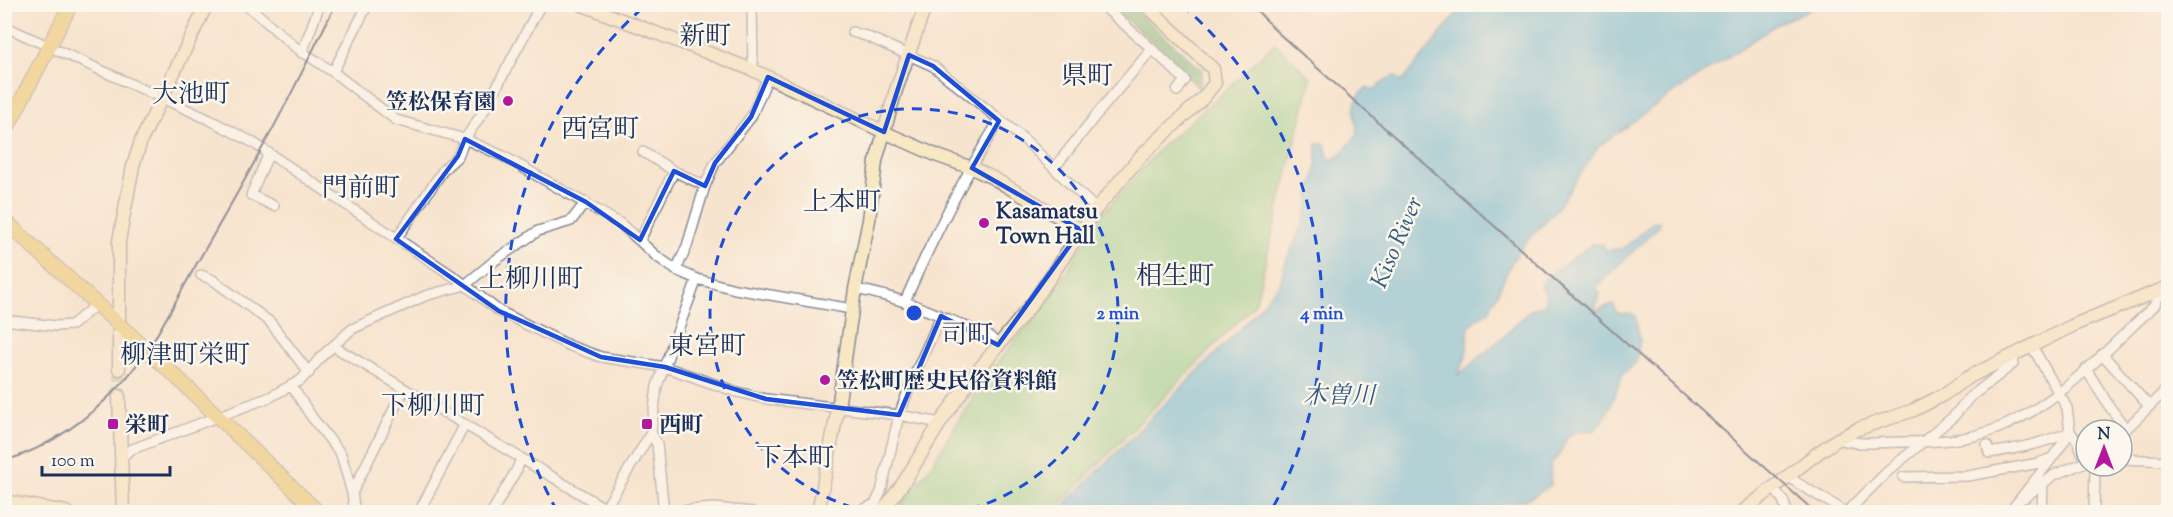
<svg xmlns="http://www.w3.org/2000/svg" width="2173" height="517" font-family="'Sorts Mill Goudy','Noto Serif JP',serif">
  <style>
    .green { fill: #8cd28c; stroke: #548075; stroke-width: 1.5 }
    .forest { fill: #71b478; stroke: #46726b; stroke-width: 1.5 }
    .water { fill: #62badf; stroke: #3e749e; stroke-width: 1.5 }
    .lines { fill: none; stroke-linecap: round; stroke-linejoin: round }
    .stream { stroke: #62badf; stroke-width: 2 }
    .secondary-tunnel { stroke: #cbc0b8; stroke-width: 12; stroke-dasharray: 12 6; stroke-linecap: butt }
    .street-casing { stroke: #898a96; stroke-width: 12 }
    .secondary-casing { stroke: #898a96; stroke-width: 15 }
    .primary-casing { stroke: #898a96; stroke-width: 16 }
    .street { stroke: #fff; stroke-width: 9 }
    .secondary { stroke: #f7e8c3; stroke-width: 12 }
    .primary { stroke: #ecc669; stroke-width: 14 }
    .rail { stroke: #1b2f5e; stroke-width: 2 }
    .marked { fill: none; stroke: #1d4ed8; stroke-width: 4.5; stroke-linejoin: round }
    .ring { fill: none; stroke: #1d4ed8; stroke-width: 3; stroke-dasharray: 10 8 }
    .poi-dot { fill: #b5179e; stroke: #fbf7ec; stroke-width: 2 }
    .labels { text-anchor: middle; stroke-width: 5; stroke-linejoin: round; paint-order: stroke }
    .poi-label { font-size: 22px; font-weight: bold; fill: #1b2f5e; stroke: #fbf7ec; text-anchor: start }
    .water-label { font-size: 24px; font-style: italic; fill: #305985; stroke: #fbf7ec }
    .quarter-label { font-size: 26px; fill: #1b2f5e; stroke: #fbf7ec }
    .centre { fill: #1d4ed8; stroke: #fbf7ec; stroke-width: 3 }
    .ring-label { font-size: 18px; text-anchor: middle; font-weight: bold; fill: #1d4ed8; stroke: #fbf7ec; stroke-width: 5; stroke-linejoin: round; paint-order: stroke }
  </style>
  <rect width="100%" height="100%" fill="#fbf7ec"/>
  <filter id="ink" filterUnits="userSpaceOnUse"><feTurbulence type="fractalNoise" baseFrequency=".0167" numOctaves="2"/><feDisplacementMap in="SourceGraphic" scale="12" xChannelSelector="R" yChannelSelector="G"/><feConvolveMatrix kernelMatrix="1 2 1 2 8 2 1 2 1" color-interpolation-filters="sRGB"/></filter>
  <filter id="wash" filterUnits="userSpaceOnUse"><feTurbulence type="fractalNoise" baseFrequency=".008" numOctaves="4" result="noise"/><feDisplacementMap in="SourceGraphic" scale="24" xChannelSelector="R" yChannelSelector="G"/><feGaussianBlur stdDeviation="1.35" result="paint"/><feColorMatrix in="noise" values="0 0 0 0 0 0 0 0 0 0 0 0 0 0 0 0 0 1.4 0 .05"/><feComposite in="paint" operator="in"/></filter>
  <g filter="url(#wash)">
    <rect width="100%" height="100%" fill="#f7e4ce"/>
    <path class="green" d="M1275,43L1311,78L1255,304L1052,512H896L931,466L985,377L1046,304L1103,213L1163,145L1223,93Z"/>
    <path class="forest" d="M1109,5H1129L1202,70L1199,88L1148,38Z"/>
    <path class="water" d="M1464,5H1820L1779,23L1656,105L1599,146L1556,210L1525,243L1512,261L1489,312L1476,319L1469,327L1466,357L1457,376L1504,336L1529,311L1537,307H1544L1546,294L1541,286L1542,281L1592,244H1602L1606,250L1623,249L1652,223L1659,221L1660,225L1596,287L1600,293L1594,311L1613,304L1617,313L1635,315L1640,340L1636,362L1623,374L1608,413L1595,430L1576,432L1568,436L1559,455L1550,465L1551,485C1546,489 1532,497 1525,500C1513,505 1502,499 1494,512H1057L1247,322L1280,283L1286,262L1306,215L1317,165V144H1325L1329,160L1340,156L1358,133C1354,115 1350,101 1366,88L1374,89L1394,75L1402,82Z"/>
    <g class="lines">
      <path class="stream" d="M2016,511L2027,501"/>
    </g>
  </g>
  <g filter="url(#ink)">
    <g class="lines">
      <path class="secondary-tunnel" d="M119,369V396"/>
      <defs>
        <path id="street" d="M246,4L295,47L333,72L396,120L465,139L503,156L621,224L655,255L676,270L697,279L735,289L852,309
          M752,4L753,70
          M1101,4L1152,49
          M4,26L210,120L252,142L456,278L499,311L570,346L601,357L665,367L737,392L766,399L899,415L940,423
          M852,32L866,36L933,66L1025,140L1096,209
          M302,53L320,4
          M333,72L368,4
          M643,152L674,171L705,186
          M269,153L251,195L274,206
          M1055,167L1097,114L1152,49L1185,80L1177,91
          M396,239L444,169L458,156L465,139L485,109L541,4
          M640,240L674,171
          M676,270L687,246L705,186L715,163L751,117L768,77
          M201,275L213,280L270,322L309,373
          M855,289C902,297 946,318 990,337L998,345
          M905,301C932,240 963,178 999,121
          M4,320L56,326L72,325L97,304
          M333,346L611,512
          M2102,354L2149,406
          M2086,369L2109,406L2126,429
          M291,385L311,416L341,454L352,493L355,512
          M2123,432L2168,388
          M651,433L657,444L664,512
          M1838,439C1860,446 1879,442 1902,442C1933,442 1966,441 1996,429C2059,405 2106,350 2154,306L2162,290
          M1987,445L1989,453C2017,449 2044,443 2070,432L2077,440L2086,461
          M121,458L130,450L270,397L301,380L323,355L352,329L425,296L465,285L494,261L538,231L571,221L586,202
          M2122,459L2168,461
          M1788,476C1806,491 1827,498 1844,512
          M1903,477L1968,476L2039,463L2049,459
          M1774,489L1783,500L1787,512
          M352,493L404,389
          M2024,498L2054,475L2086,462
          M286,512L310,505
          M419,512L465,424
          M492,512L517,469L521,458
          M603,512L651,433L657,386L697,279
          M665,512L714,508L753,512
          M858,512L875,504L881,492L899,415L914,376L941,316
          M1847,512L1887,472L1954,416L1969,398L2013,364L2015,354
          M2010,512C2030,485 2053,460 2070,432L2067,408L2032,346
          M2042,512L2043,483
          M2094,512L2095,466"/>
        <path id="secondary" d="M580,4L753,70L884,132L938,156L972,168L993,178L1081,230
          M119,369V241L133,166L141,141L207,4
          M119,396L123,512
          M4,501L66,512
          M818,512L838,408L855,289L869,220L876,161L895,93L926,4
          M882,512L904,482L940,423L971,379L1032,304L1096,209L1140,157L1204,97L1215,83L1213,69L1145,4
          M1742,512L1819,452L1838,439L1858,429L1914,410L1943,395L1967,378L2076,324L2168,287"/>
        <path id="primary" d="M4,134L71,4
          M4,220L169,370L318,512"/>
      </defs>
      <use href="#street" class="street-casing"/>
      <use href="#secondary" class="secondary-casing"/>
      <use href="#primary" class="primary-casing"/>
      <use href="#street" class="street"/>
      <use href="#secondary" class="secondary"/>
      <use href="#primary" class="primary"/>
      <path class="rail" d="M1251,4L1276,31L1815,512
        M4,461C49,448 90,418 121,384C152,350 173,305 196,265C218,227 240,189 261,150C288,103 311,53 336,4"/>
    </g>
  </g>
  <path d="M0 0H2173V517H0ZM909,55L933,66L999,121L972,168L1081,230L998,345L941,316L899,415L766,399L665,367L601,357L499,311L396,239L458,156L465,139L586,202L640,240L674,171L705,186L715,163L751,117L768,77L884,132Z" fill="#f7e4ce" fill-opacity=".55" fill-rule="evenodd"/>
  <path class="marked" d="M909,55L933,66L999,121L972,168L1081,230L998,345L941,316L899,415L766,399L665,367L601,357L499,311L396,239L458,156L465,139L586,202L640,240L674,171L705,186L715,163L751,117L768,77L884,132Z"/>
  <g class="ring">
    <path d="M870 512A204 204 0 1 1 958 512"/>
    <path d="M557 511A408 408 0 0 1 646 5M1182 5A408 408 0 0 1 1271 511"/>
  </g>
  <g class="poi-dot">
    <circle cx="508" cy="101" r="6"/>
    <circle cx="984" cy="223" r="6"/>
    <circle cx="825" cy="380" r="6"/>
    <rect x="107" y="418" width="12" height="12" rx="3"/>
    <rect x="641" y="418" width="12" height="12" rx="3"/>
  </g>
  <g class="labels">
    <g class="poi-label">
      <text x="496" y="109" text-anchor="end">笠松保育園</text>
      <text x="996" y="218">Kasamatsu<tspan x="996" dy="25">Town Hall</tspan></text>
      <text x="837" y="388">笠松町歴史民俗資料館</text>
      <text x="125" y="432">栄町</text>
      <text x="659" y="432">西町</text>
    </g>
    <g class="water-label">
      <text transform="translate(1396 242) rotate(-67)" y="8">Kiso River</text>
      <text x="1339" y="403">木曽川</text>
    </g>
    <g class="quarter-label">
      <text x="705" y="44">新町</text>
      <text x="1087" y="84">県町</text>
      <text x="191" y="102">大池町</text>
      <text x="600" y="137">西宮町</text>
      <text x="361" y="196">門前町</text>
      <text x="842" y="210">上本町</text>
      <text x="1175" y="284">相生町</text>
      <text x="531" y="287">上柳川町</text>
      <text x="967" y="343">司町</text>
      <text x="707" y="354">東宮町</text>
      <text x="185" y="363">柳津町栄町</text>
      <text x="433" y="414">下柳川町</text>
      <text x="795" y="466">下本町</text>
    </g>
  </g>
  <circle cx="914" cy="313" r="9" class="centre"/>
  <g class="ring-label">
    <text x="1118" y="319">2 min</text>
    <text x="1322" y="319">4 min</text>
  </g>
  <rect width="2173" height="517" fill="none" stroke="#fbf7ec" stroke-width="24"/>
  <g transform="translate(2104 448)"><circle r="28" fill="#fbf7ec" stroke="#a1a7b3" stroke-width="1.5"/>
  <path d="M0-4.5L10 22L0 15L-10 22Z" fill="#b5179e"/>
  <text y="-9" font-size="16" font-weight="bold" text-anchor="middle" fill="#1b2f5e">N</text>
  </g>
  <path d="M42 466v9h128v-9" fill="none" stroke="#1b2f5e" stroke-width="3"/>
  <text x="51" y="466" font-size="18" fill="#1b2f5e" stroke="#fbf7ec" stroke-width="4.5" paint-order="stroke">100 m</text>
</svg>
